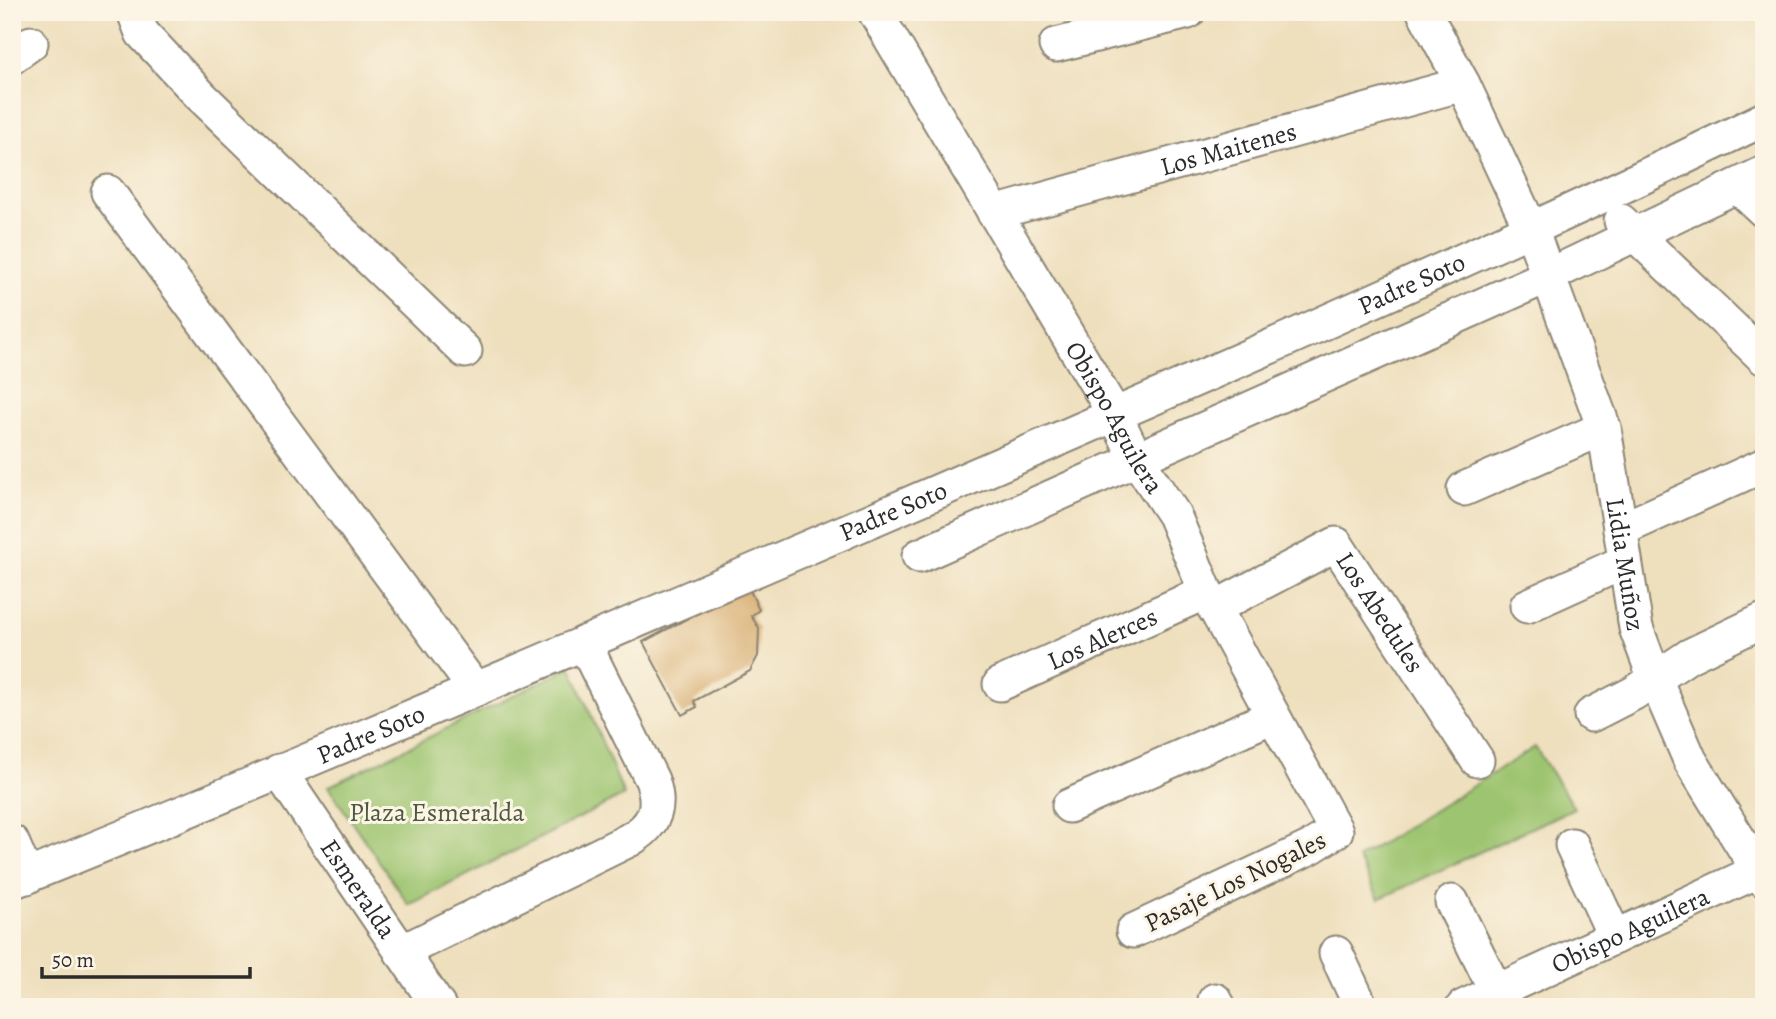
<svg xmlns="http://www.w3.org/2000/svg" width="1776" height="1019" font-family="Alegreya,serif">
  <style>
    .green { fill: #9dc46f; stroke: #64784d; stroke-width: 2 }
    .building { fill: #d1a15d }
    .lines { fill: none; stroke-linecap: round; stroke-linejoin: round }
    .minor-casing { stroke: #8c8574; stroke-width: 37 }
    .minor { stroke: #fff; stroke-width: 33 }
    .labels { text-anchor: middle; stroke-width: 6; stroke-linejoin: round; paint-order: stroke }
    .street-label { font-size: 26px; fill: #2b2b2b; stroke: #fcf5e5 }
    .park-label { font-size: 26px; fill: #4d593f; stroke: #fcf5e5 }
  </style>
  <rect width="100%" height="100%" fill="#fcf5e5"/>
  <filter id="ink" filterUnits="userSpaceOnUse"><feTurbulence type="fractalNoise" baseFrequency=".0143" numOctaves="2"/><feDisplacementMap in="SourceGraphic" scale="14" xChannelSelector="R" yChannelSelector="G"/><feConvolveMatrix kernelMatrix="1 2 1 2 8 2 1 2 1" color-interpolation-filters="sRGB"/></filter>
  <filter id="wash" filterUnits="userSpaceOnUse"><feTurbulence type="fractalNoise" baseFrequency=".00686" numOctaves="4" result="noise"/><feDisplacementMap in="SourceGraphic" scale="28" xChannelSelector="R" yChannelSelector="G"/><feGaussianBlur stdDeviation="1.57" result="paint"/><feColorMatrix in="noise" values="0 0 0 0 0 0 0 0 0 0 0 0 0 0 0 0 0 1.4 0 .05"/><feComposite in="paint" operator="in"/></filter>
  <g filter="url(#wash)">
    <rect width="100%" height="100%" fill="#eedfbd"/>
    <path class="green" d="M571,667L624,795L409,905L328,787Z
      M1535,747L1574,808L1379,899L1358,858Z"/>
    <g id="blocks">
      <path class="building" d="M748,586L759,610L751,616L759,628L758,656L750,671L694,701L697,707L682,715L643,642Z"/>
    </g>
  </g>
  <g filter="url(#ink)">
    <use href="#blocks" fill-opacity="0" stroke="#8c8574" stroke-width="2"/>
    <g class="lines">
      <defs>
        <g id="minor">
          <path d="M134,12L142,33L201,96L465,351"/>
          <path id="s1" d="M875,12L1115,415L1136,458L1174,515L1206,592L1336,831L1311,847L1133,931"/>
          <path id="s2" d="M1424,12L1463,84L1531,229L1604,428L1636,628L1655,679L1690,760L1764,880"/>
          <path d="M1056,45L1188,12"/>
          <path d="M12,57L31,43"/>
          <path d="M1737,186L1764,211"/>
          <path d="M108,192L475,689"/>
          <path id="s3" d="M994,213L1463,84"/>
          <path d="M1621,221L1764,358"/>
          <path d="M1464,489L1604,428"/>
          <path d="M1620,530L1764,465"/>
          <path d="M919,556L1550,275L1764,173"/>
          <path d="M1527,606L1624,562"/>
          <path id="s4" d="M1214,608L1336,544L1477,760"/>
          <path id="s5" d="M1000,684L1206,592"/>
          <path d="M1591,715L1634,693L1689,656L1764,620"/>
          <path id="s6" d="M279,771L439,1007"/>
          <path d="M1069,806L1273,716"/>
          <path d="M12,842L27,877"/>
          <path d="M1572,845L1615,937"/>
          <path id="s7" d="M12,882C291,770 568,650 844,532C1152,399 1461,266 1764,119"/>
          <path d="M1452,902L1496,991"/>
          <path d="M401,952L629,840C654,826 662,808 652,780L584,643"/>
          <path d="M1336,953L1361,1007"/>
          <path d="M1215,1000L1219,1007"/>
          <path id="s8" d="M1463,1007L1758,871"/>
        </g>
      </defs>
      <use href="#minor" class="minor-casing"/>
      <use href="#minor" class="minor"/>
    </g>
  </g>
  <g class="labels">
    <g class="street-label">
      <text dy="9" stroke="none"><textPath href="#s3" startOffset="243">Los Maitenes</textPath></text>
      <text dy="9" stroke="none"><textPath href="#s7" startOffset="1522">Padre Soto</textPath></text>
      <text dy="9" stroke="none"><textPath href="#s1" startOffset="471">Obispo Aguilera</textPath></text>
      <text dy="9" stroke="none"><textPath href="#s7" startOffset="956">Padre Soto</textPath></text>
      <text dy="9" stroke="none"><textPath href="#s2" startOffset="592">Lidia Muñoz</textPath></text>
      <text dy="9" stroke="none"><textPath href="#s4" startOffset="219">Los Abedules</textPath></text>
      <text dy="9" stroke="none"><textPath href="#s5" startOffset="112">Los Alerces</textPath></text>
      <text dy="9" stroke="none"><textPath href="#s7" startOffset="388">Padre Soto</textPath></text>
      <text transform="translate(1235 881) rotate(-26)" y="9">Pasaje Los Nogales</text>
      <text dy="9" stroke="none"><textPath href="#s6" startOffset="142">Esmeralda</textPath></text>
      <text dy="9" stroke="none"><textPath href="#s8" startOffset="184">Obispo Aguilera</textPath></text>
    </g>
    <g class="park-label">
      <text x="437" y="821">Plaza Esmeralda</text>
    </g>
  </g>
  <rect width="1776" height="1019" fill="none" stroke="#fcf5e5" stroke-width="42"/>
  <path d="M42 967v10h208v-10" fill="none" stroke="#2b2b2b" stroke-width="3.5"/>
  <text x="52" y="967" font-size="21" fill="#2b2b2b" stroke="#fcf5e5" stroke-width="5" paint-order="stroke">50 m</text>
</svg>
